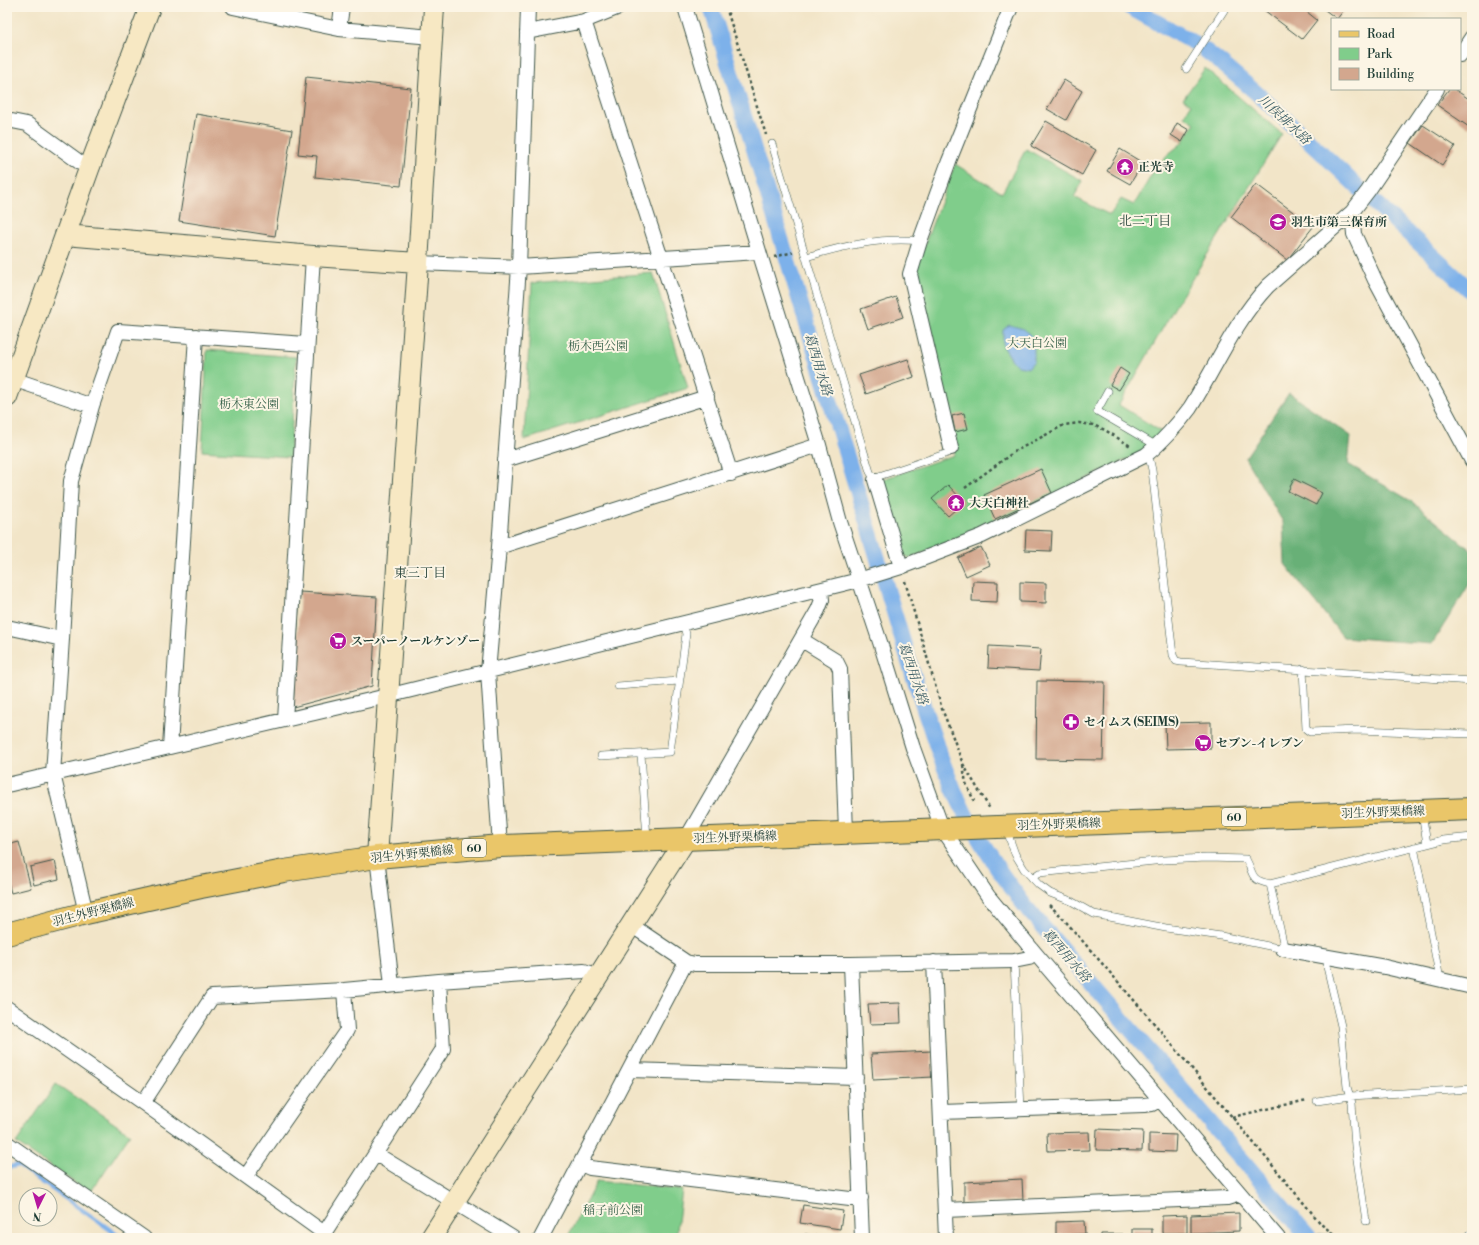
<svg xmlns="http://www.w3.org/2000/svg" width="1479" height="1245" font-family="'Libre Bodoni','Noto Serif JP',serif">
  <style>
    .green { fill: #80cd8b; stroke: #508560 }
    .forest { fill: #68b077; stroke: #447656 }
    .water { fill: #7db1ea; stroke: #4e778f }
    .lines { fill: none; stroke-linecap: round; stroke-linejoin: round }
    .stream { stroke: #7db1ea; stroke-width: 4.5 }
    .canal { stroke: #7db1ea; stroke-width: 16 }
    .building { fill: #d3a78e }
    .lane-casing { stroke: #3f564a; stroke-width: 8 }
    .street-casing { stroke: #3f564a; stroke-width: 16 }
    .secondary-casing { stroke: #3f564a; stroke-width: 22 }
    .primary-casing { stroke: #3f564a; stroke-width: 24 }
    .path { stroke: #3f564a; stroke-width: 2.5; stroke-dasharray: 3 3; stroke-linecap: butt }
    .lane { stroke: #fff; stroke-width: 7 }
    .street { stroke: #fff; stroke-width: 14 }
    .secondary { stroke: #f7e8c3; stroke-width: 20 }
    .primary { stroke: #eac669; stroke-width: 22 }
    .labels { text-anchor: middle; stroke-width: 4; stroke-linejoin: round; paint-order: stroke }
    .shield { fill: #fcf5e5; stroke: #617469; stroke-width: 1 }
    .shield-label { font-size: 11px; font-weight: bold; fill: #1f3d34 }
    .poi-label { font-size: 12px; font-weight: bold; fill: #1f3d34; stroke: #fcf5e5; text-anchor: start }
    .park-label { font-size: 12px; fill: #37614a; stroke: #fcf5e5 }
    .street-label { font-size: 12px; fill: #1f3d34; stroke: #fcf5e5 }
    .water-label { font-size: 13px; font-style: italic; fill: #365a62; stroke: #fcf5e5 }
    .neighbourhood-label { font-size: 13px; fill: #1f3d34; stroke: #fcf5e5 }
  </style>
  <rect width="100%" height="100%" fill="#fcf5e5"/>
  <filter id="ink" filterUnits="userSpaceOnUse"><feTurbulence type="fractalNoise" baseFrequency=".025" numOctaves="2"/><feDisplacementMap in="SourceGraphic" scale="8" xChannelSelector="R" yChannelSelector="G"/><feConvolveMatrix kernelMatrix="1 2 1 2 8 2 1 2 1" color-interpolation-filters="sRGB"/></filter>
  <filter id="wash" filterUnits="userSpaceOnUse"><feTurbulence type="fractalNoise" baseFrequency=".012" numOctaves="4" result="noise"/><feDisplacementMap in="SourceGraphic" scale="16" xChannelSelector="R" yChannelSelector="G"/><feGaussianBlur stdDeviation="0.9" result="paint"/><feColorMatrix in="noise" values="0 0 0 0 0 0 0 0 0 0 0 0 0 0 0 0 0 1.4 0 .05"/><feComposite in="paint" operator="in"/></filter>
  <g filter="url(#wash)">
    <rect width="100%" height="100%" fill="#f2e5c8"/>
    <path class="green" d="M1205,68L1282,134L1176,305L1119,405L1165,434L1149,449L982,528L910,558L903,555L881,484L883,479L954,455L956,442L916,267L955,164L1002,193L1026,149L1083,181L1074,197L1110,215L1121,199L1134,205L1155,169L1167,155L1181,144L1195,123L1184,116L1191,104L1183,99Z
      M653,273L688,388L524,440L532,283Z
      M207,350L296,357L290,457L202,451Z
      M56,1084L130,1134L90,1193L16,1143Z
      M597,1181L682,1190L676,1238H567Z"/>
    <path class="forest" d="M1289,393L1351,436L1348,464L1411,501L1472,551V580L1432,644L1343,637L1285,564L1283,522L1245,458Z"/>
    <path class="water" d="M1009,325L1024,329L1034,339V361L1028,368L1018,366L1012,360L1003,346V330Z
      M1319,1234L1331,1235L1334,1238H1313Z"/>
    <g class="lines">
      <path class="stream" d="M7,1168L18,1165L122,1238"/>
      <path class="canal" d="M711,7L910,665C925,710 939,760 960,803C977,840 1000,873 1025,906L1309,1238
        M1129,7L1193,42
        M1206,51C1261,94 1310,142 1361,190
        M1372,200L1472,292"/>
    </g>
    <g id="blocks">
      <path class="building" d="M1260,7H1301L1317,20L1302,39Z
        M1321,7H1346L1337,19Z
        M306,77L411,88L401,186L315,177L317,156L298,154Z
        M1064,80L1082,91L1066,120L1047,109Z
        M1449,89H1454L1472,101V123L1469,127L1437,105Z
        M196,114L292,130L275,236L179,221Z
        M1046,121L1096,150L1082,175L1031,146Z
        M1177,123L1189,130L1182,142L1171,135Z
        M1423,125L1455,146L1442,165L1410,143Z
        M1120,149L1143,163L1130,184L1107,171Z
        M1256,184L1313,227L1287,260L1231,217Z
        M896,297L903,317L868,329L861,309Z
        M908,359L914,377L866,394L859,375Z
        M1120,368L1129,374L1119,390L1110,385Z
        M964,413L968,429L955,432L952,416Z
        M1041,469L1052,493L995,519L984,495Z
        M1294,479L1322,493L1316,505L1288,491Z
        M948,485L964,502L948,516L932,499Z
        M1026,530L1052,531L1051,551L1025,550Z
        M981,547L990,565L966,576L958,558Z
        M973,581L998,582L997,602L972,601Z
        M1020,582L1046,583V603L1020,602Z
        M300,592L377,597L372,686L293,707Z
        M989,646L1041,649L1039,671L988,668Z
        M1037,681L1105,682L1103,760L1036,759Z
        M1211,722V748L1166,749L1165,723Z
        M19,842L31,888L11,893L7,878V845Z
        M55,861L59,879L34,885L30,867Z
        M900,1003L901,1023L870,1024L868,1004Z
        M931,1051L933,1077L873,1080L871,1054Z
        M1097,1129L1143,1131L1142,1151L1096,1150Z
        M1089,1132L1090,1150L1048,1151L1047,1133Z
        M1149,1134L1176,1135L1175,1152L1149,1151Z
        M1022,1179L1023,1201L964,1203V1182Z
        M803,1205L843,1211L840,1229L800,1223Z
        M1239,1213V1231L1191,1233V1215Z
        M1187,1215V1233H1162V1216Z
        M1084,1221L1085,1234L1056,1235V1222Z
        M1132,1229H1152V1238H1132Z
        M805,1234L829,1237V1238H805Z
        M1101,1234H1123V1238H1101Z"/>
    </g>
  </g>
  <g filter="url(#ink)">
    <use href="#blocks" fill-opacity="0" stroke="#3f564a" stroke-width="1"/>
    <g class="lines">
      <defs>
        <path id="lane" d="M1186,69L1226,7
          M772,144L870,472L875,480L879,476L948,453L951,448
          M806,257C843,246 881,237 920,241
          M1108,391L1097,411L1157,446
          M1146,455L1150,461L1152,470L1173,655L1176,661L1181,662L1472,681
          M1303,669L1306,729L1310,732L1357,730L1472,734
          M618,686L678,681L679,682
          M641,754L647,838
          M601,756L670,752L686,634L683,623
          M1422,812L1427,844
          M1008,830L1010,840L1015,854L1024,869L1039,885L1050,893L1071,901L1094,914L1166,928L1221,936L1283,949V942L1270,884L1443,840L1472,837
          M1414,847L1440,979
          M1032,878L1039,873L1164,860L1207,858L1246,859C1255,876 1249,879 1270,884
          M1328,957L1327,967L1341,1026L1347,1087L1352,1103L1355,1146L1366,1221
          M1014,961L1021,1109
          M1317,1101L1350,1096L1472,1089
          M1465,1238L1472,1233"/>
        <path id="street" d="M233,7L339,29L432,37
          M685,7L762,261L819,445L840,522L880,642L913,748L942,828L988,896L1035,953L1278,1238
          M584,21L731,474
          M339,29L342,7
          M527,32L584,21L619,7
          M1460,55L1472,37
          M7,120L27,124L89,169
          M1352,212L1354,234L1375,280L1472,461
          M418,263L519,267L759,252
          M7,377L92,406
          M951,448L910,274L920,241L949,161L1011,7
          M505,460L707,397
          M875,480L901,567
          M499,547L819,445
          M7,627L62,639
          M802,640L836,661L840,669L846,832
          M285,720L313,256
          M170,747L196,336
          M7,785L387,696L859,580L901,567L982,536L1146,455C1161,443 1179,423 1190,408C1216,367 1234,322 1268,286L1352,212L1368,191L1437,89
          M686,839L818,610L822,600L821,590
          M500,846L488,672L499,547L519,267L528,7
          M377,857L392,985
          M86,913L53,774L62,639L71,481L92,406L118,331L306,344
          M631,925L686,962L695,964H851L1014,961L1029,958L1035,953
          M1283,949L1385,967L1472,987
          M934,962L946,1238
          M851,964L862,1238
          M7,1008L143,1103L324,1233
          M630,1070L856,1077
          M143,1103L212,997L344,990L439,981L584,971L599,976
          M941,1112L1144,1105L1152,1104L1159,1099
          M7,1143L144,1238
          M376,1154L513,1238
          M581,1164L590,1168L850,1199L861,1198
          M246,1176L347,1030L344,990
          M945,1210L1227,1198L1240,1194
          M321,1238L443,1049L439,981
          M541,1238L686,962"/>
        <path id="secondary" d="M65,235L313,256L418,263
          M7,397L89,169L150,7
          M377,857L418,263L434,7
          M431,1238L686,839"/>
        <path id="primary" d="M7,934L86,913L201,887L284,871L377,857L500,846L1472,809"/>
      </defs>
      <use href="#lane" class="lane-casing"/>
      <use href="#street" class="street-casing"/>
      <use href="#secondary" class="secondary-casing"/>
      <use href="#primary" class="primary-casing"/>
      <path class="path" d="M726,7L766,135
        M774,257L793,252
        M965,488L1014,452L1064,425L1079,423L1093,425L1105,430L1132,447
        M905,581L942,709L951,732L963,764L990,809
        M963,765L966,783L974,801
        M1049,905L1060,915L1159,1029L1322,1225L1339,1238
        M1232,1117L1307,1100"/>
      <use href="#lane" class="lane"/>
      <use href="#street" class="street"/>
      <use href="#secondary" class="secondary"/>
      <use href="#primary" class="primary"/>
    </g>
  </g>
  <defs>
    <symbol id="temple-disc" viewBox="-11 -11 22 22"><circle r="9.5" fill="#b5179e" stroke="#fcf5e5"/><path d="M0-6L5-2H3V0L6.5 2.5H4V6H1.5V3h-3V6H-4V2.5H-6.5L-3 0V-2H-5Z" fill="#fff"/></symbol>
    <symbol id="school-disc" viewBox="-11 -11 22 22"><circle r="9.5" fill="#b5179e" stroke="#fcf5e5"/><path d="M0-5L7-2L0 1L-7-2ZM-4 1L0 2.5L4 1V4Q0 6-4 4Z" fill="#fff"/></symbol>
    <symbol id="supermarket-disc" viewBox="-11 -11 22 22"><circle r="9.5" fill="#b5179e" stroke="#fcf5e5"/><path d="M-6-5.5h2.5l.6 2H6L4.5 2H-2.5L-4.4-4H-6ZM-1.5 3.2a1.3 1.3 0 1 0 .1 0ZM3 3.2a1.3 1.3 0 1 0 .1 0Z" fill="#fff"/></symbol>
    <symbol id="pharmacy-disc" viewBox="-11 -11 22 22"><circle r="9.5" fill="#b5179e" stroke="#fcf5e5"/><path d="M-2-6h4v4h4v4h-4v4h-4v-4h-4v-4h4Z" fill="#fff"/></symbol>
  </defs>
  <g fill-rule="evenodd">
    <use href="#temple-disc" x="1115" y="157" width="20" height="20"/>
    <use href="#school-disc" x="1268" y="212" width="20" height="20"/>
    <use href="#temple-disc" x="946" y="493" width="20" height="20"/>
    <use href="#supermarket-disc" x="328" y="631" width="20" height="20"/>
    <use href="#pharmacy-disc" x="1061" y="712" width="20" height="20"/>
    <use href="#supermarket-disc" x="1193" y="733" width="20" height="20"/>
  </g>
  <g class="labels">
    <g class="shield">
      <rect x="1222" y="808" width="24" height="18" rx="3"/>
      <rect x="462" y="839" width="24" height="18" rx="3"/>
    </g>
    <g class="shield-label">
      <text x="1234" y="821">60</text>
      <text x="474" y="852">60</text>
    </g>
    <g class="poi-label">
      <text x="1138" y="171">正光寺</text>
      <text x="1291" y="226">羽生市第三保育所</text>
      <text x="969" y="507">大天白神社</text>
      <text x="351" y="645">スーパーノールケンゾー</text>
      <text x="1084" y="726">セイムス (SEIMS)</text>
      <text x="1216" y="747">セブン-イレブン</text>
    </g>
    <g class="park-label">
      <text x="1037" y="347">大天白公園</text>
      <text x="598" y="350">栃木西公園</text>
      <text x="249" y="408">栃木東公園</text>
      <text x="613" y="1214">稲子前公園</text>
    </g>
    <g class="street-label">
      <text transform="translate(1383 812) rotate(-2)" y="4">羽生外野栗橋線</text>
      <text transform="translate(1059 824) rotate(-2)" y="4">羽生外野栗橋線</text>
      <text transform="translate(735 837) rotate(-2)" y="4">羽生外野栗橋線</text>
      <text transform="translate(412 854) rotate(-6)" y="4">羽生外野栗橋線</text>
      <text transform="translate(93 912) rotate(-14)" y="4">羽生外野栗橋線</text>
    </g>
    <g class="water-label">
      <text transform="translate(1285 119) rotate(43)" y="5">川俣排水路</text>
      <text transform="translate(819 364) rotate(73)" y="5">葛西用水路</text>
      <text transform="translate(914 673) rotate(71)" y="5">葛西用水路</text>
      <text transform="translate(1067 955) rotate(49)" y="5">葛西用水路</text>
    </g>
    <g class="neighbourhood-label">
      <text x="1145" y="225">北二丁目</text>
      <text x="420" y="577">東三丁目</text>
    </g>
  </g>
  <rect width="1479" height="1245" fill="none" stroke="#fcf5e5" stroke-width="24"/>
  <rect x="1331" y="18" width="130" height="72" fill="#fcf5e5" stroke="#a4ab9e"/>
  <rect x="1339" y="31" width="20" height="6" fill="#eac669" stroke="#a4ab9e"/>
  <text x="1367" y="38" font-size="12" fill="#1f3d34">Road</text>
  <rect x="1339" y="48" width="20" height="12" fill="#80cd8b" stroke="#a4ab9e"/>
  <text x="1367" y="58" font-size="12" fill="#1f3d34">Park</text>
  <rect x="1339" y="68" width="20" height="12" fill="#d3a78e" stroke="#a4ab9e"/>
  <text x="1367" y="78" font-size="12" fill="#1f3d34">Building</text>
  <g transform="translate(38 1207) rotate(185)"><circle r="19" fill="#fcf5e5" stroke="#a4ab9e"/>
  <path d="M0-3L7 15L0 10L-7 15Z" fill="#b5179e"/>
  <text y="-6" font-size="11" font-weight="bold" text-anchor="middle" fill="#1f3d34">N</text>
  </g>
</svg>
